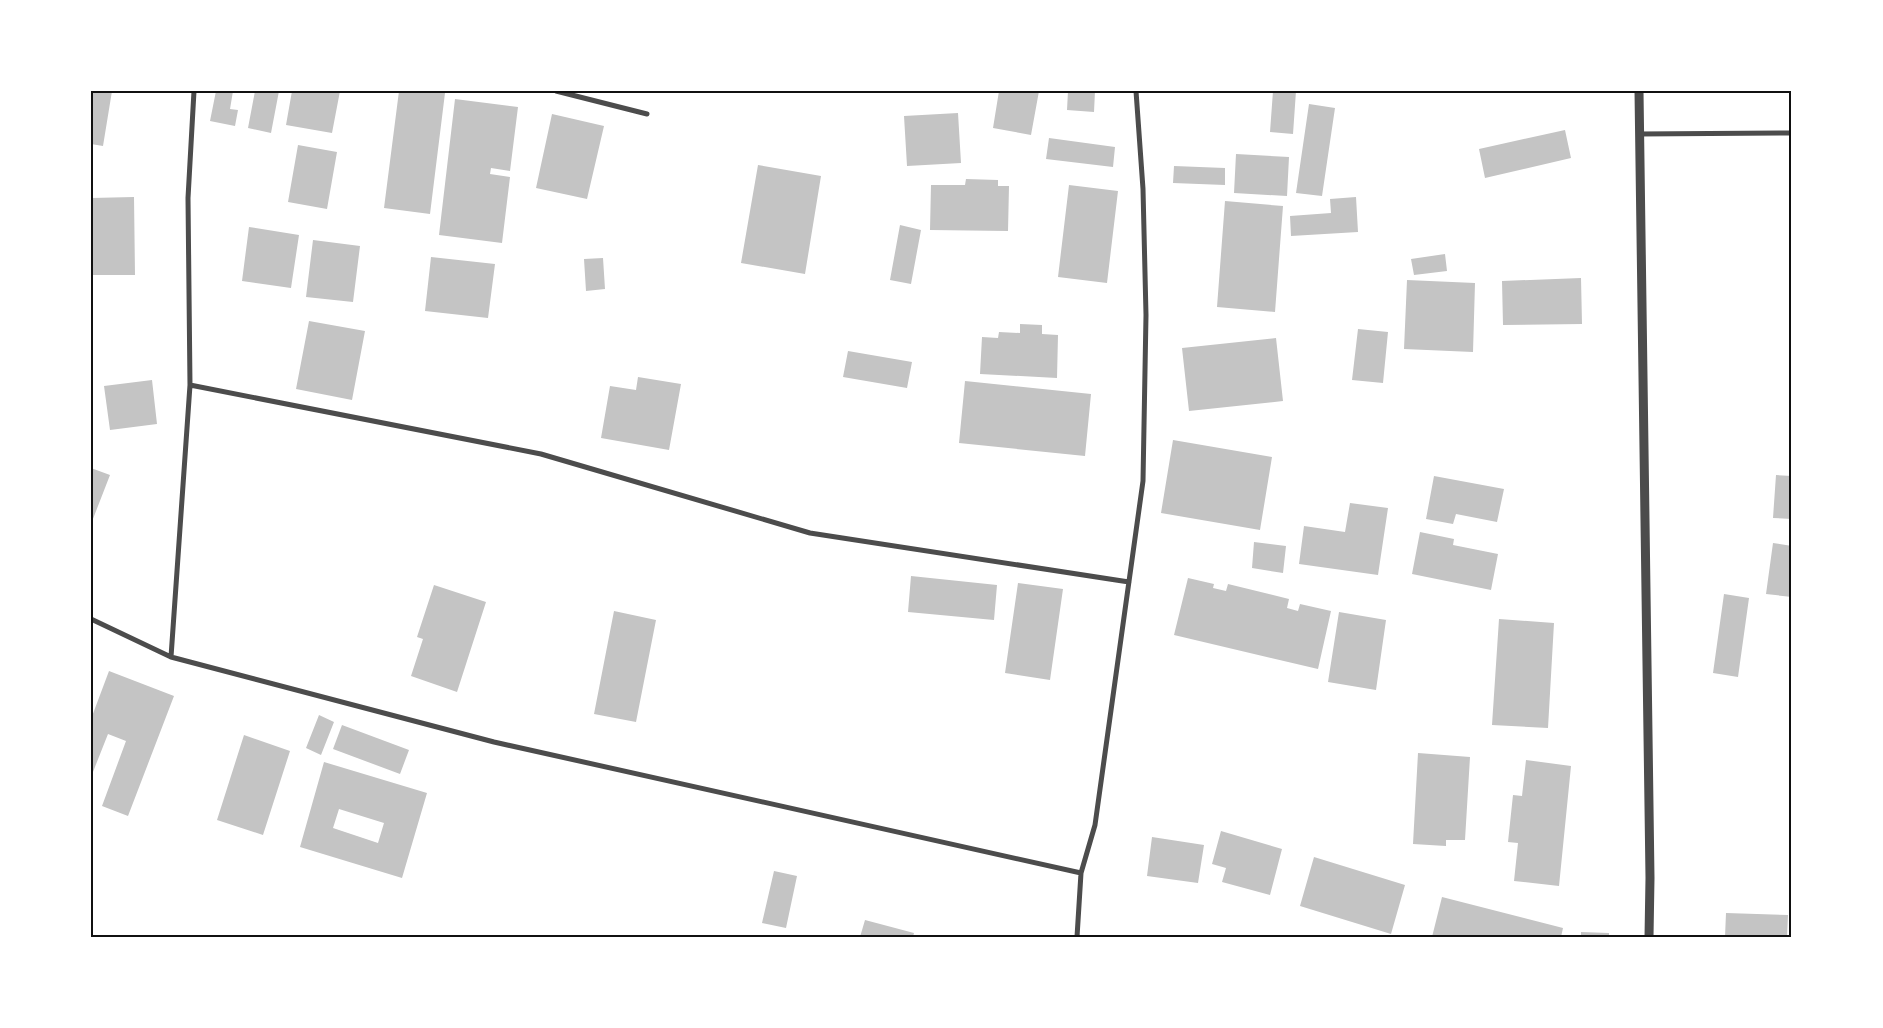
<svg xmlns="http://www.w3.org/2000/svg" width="1883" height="1028" font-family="Mulish,sans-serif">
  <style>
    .building { fill: #c4c4c4; fill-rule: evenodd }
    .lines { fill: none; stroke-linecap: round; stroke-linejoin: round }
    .minor { stroke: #4c4c4c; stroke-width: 5 }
    .tertiary { stroke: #4c4c4c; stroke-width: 9 }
    .neatline { fill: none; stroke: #111; stroke-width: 2 }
  </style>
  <rect width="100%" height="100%" fill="#fff"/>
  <path class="building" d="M91,91H112L103,146L91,144Z
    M216,91H233L230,109L238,110L235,126L210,121Z
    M255,91H279L271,133L248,128Z
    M292,91H340L332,133L286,125Z
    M399,91L445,93L430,214L384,208Z
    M999,91H1039L1031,135L993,128Z
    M1068,91H1095L1094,112L1067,110Z
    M1273,91H1296L1293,134L1270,132Z
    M455,99L518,107L510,171L491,168L490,174L510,177L502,243L439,235Z
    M1309,104L1335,108L1322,196L1296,193Z
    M958,113L961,163L907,166L904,116Z
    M552,114L604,126L587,199L536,188Z
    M1565,130L1571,158L1485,178L1479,149Z
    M1049,138L1115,147L1113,167L1046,159Z
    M298,145L337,152L327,209L288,202Z
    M1236,154L1289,157L1287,196L1234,193Z
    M758,165L821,176L805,274L741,263Z
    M1174,166L1225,168V185L1173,183Z
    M966,179L998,180V186H1009L1008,231L930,230L931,185H965Z
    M1069,185L1118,191L1107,283L1058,277Z
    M134,197L135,275H91V198Z
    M1356,197L1358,232L1291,236L1290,216L1331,213L1330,199Z
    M1225,201L1283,206L1275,312L1217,307Z
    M900,225L921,230L911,284L890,280Z
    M249,227L299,235L291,288L242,281Z
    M313,240L360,246L353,302L306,297Z
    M1445,254L1447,271L1414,275L1411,259Z
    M431,257L495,264L488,318L425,311Z
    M603,258L605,289L586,291L584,259Z
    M1581,278L1582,324L1503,325L1502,281Z
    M1407,280L1475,283L1473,352L1404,349Z
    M309,321L365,331L352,400L296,389Z
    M1020,324L1042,325V334L1058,335L1057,378L980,374L982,337L998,338L999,332L1020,333Z
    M1358,329L1388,332L1383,383L1352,380Z
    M1276,338L1283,401L1189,411L1182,348Z
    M848,351L912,362L907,388L843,377Z
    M638,377L681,384L669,450L601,438L610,386L636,390Z
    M152,380L157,424L110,430L104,386Z
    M965,381L1091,394L1085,456L959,443Z
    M1173,440L1272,457L1260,530L1161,513Z
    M91,468L110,475L91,524Z
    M1776,475L1792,476V519L1773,518Z
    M1434,476L1504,489L1497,522L1456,514L1453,524L1426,519Z
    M1350,503L1388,508L1378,575L1299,564L1304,526L1345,532Z
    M1420,532L1454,539L1453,545L1498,554L1491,590L1412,574Z
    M1254,542L1286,546L1283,573L1252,568Z
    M1773,543L1792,546V597L1766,594Z
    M911,576L997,585L994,620L908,612Z
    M1188,578L1214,584L1213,588L1226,591L1228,584L1289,599L1287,608L1298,611L1300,604L1331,611L1318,669L1174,635Z
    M1018,583L1063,589L1050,680L1005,673Z
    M434,585L486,602L457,692L411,676L423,639L417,637Z
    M1724,594L1749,598L1738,677L1713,673Z
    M614,611L656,620L636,722L594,714Z
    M1339,612L1386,620L1376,690L1328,682Z
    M1499,619L1554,623L1548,728L1492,725Z
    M109,671L174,696L128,816L102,806L126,741L108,734L91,777V719Z
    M319,715L334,722L321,755L306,748Z
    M342,725L409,750L400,774L333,749Z
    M244,735L290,751L263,835L217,820Z
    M1418,753L1470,757L1465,840H1446V846L1413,844Z
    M1526,760L1571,766L1559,886L1514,881L1518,843L1508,842L1513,795L1522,796Z
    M324,762L427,793L402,878L300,847ZM339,809L384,823L378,843L333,828Z
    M1221,831L1282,849L1270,895L1222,882L1226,868L1212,864Z
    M1152,837L1204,845L1198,883L1147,876Z
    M1314,857L1405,885L1391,934L1300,906Z
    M774,871L797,876L786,928L762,923Z
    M1442,897L1563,928L1561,937H1432Z
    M1726,913L1788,915L1787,937H1725Z
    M865,920L914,933L913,937H860Z
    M1581,932L1609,933V937H1581Z"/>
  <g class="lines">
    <path class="minor" d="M556,91L647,114
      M1639,134L1792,133
      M190,385L541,454L810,533L1129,582
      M91,619L171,657L494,742L1081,873
      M171,657L190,385L188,198L194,91
      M1077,937L1081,873L1095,825L1143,481L1146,315L1143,189L1136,91"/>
    <path class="tertiary" d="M1639,91L1650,878L1649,937"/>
  </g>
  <rect width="1883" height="1028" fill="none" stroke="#ffffff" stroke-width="185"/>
  <rect x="92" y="92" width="1698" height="844" class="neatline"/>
</svg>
